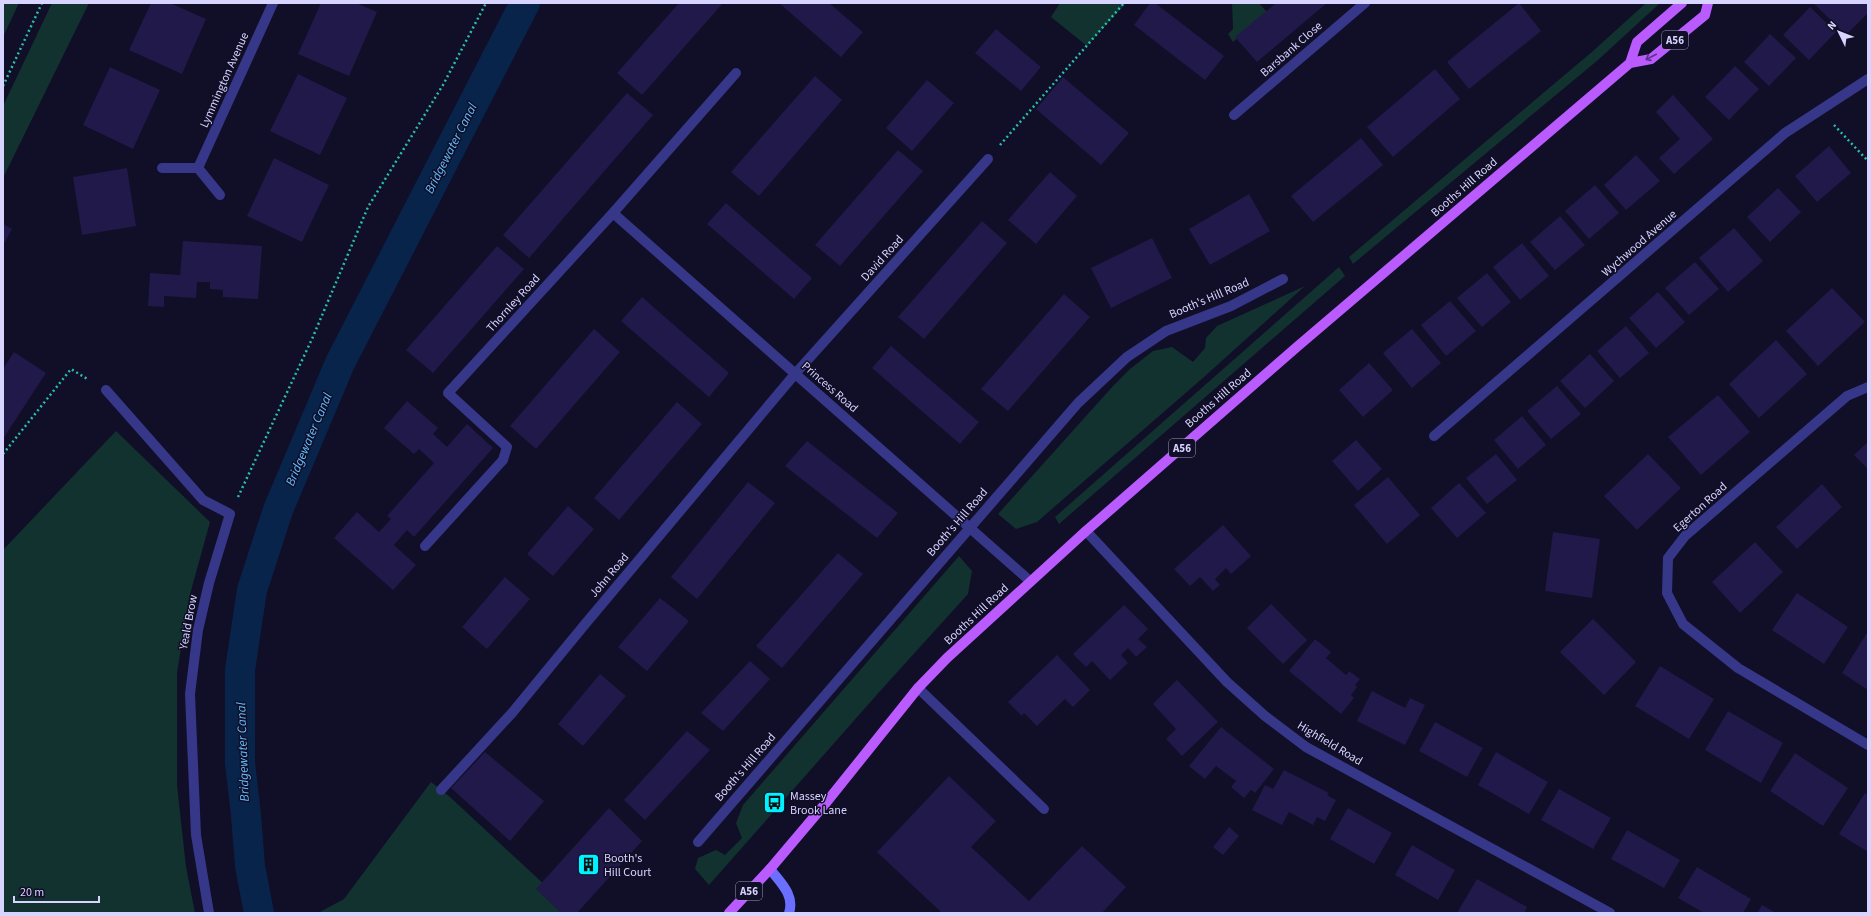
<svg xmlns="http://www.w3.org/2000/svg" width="1871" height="916" font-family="'Source Sans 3',sans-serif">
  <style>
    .green { fill: #11322f }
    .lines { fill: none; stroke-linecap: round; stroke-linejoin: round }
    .canal { stroke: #09244b; stroke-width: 30 }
    .building { fill: #201949 }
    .path { stroke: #28bfae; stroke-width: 2.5; stroke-dasharray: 2 3; stroke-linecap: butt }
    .lane { stroke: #363789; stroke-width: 10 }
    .street { stroke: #363789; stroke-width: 10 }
    .secondary { stroke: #6b6fff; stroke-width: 10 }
    .primary { stroke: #ba5bff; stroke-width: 10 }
    .oneway { stroke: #5d3188 }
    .labels { text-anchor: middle; stroke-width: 3; stroke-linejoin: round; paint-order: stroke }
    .shield { fill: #110e27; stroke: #9c99be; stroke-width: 1 }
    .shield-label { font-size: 11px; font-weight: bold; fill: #d7d4ff }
    .street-label { font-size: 12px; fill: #d7d4ff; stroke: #110e27 }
    .poi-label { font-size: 12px; fill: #d7d4ff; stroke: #110e27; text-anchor: start }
    .water-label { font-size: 13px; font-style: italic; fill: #62beff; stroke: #110e27 }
  </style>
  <rect width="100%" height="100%" fill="#110e27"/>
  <path class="green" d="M3,3H19L3,37Z
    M52,3H89L3,178V106Z
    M1060,3H1126L1087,46L1051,17Z
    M1232,3H1259L1267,12L1233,42L1228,34L1233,29Z
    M1646,3H1660L1598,60L1353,264L1349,257L1593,51Z
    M1339,267L1345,276L1059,524L1055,517Z
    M1305,286L1204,377L1037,522L1016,529L998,514L1113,386L1130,369L1153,351L1172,347L1193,362L1205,348L1206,338L1217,326Z
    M116,431L210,522L189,598L177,673V785L186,867L195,913H3V550Z
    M959,556L972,571L968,594L881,690L709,885L695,869L698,858L716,850L725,855L742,838L736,823L743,805Z
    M431,782L450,797L575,913H318L344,899Z"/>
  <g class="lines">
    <path class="canal" d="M259,913L250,866L246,815L240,763V670L252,590L278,510L340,363L525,3"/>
  </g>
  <path class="building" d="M151,3H170L206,19L182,74L129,50Z
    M321,3H356L377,12L349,76L298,54Z
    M679,3H723L642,95L617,73Z
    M779,3H829L863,32L841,57Z
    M1150,3H1155L1224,56L1205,80L1134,25Z
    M1276,3H1327L1257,62L1235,37Z
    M1519,3L1541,31L1469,89L1447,62Z
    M1813,3H1868V13L1846,35Z
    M1810,7L1836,32L1809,60L1783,35Z
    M996,29L1041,67L1021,91L975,53Z
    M1770,34L1796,58L1769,86L1744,62Z
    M1735,66L1759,89L1729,120L1705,97Z
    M110,67L160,90L133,149L83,125Z
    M1435,69L1460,99L1393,157L1367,127Z
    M298,74L347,98L320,155L270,131Z
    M815,76L842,100L759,196L731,172Z
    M1063,77L1129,133L1101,165L1036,109Z
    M927,80L954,103L912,151L886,128Z
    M627,93L653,115L529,258L503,235Z
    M1673,95L1713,139L1674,174L1659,158L1680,139L1656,112Z
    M1361,138L1383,165L1313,222L1291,196Z
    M1829,146L1851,173L1817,202L1795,176Z
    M898,150L923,171L840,266L815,245Z
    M1636,155L1660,181L1626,210L1604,185Z
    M274,158L329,185L302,242L247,216Z
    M127,168L136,226L82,235L73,177Z
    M1050,172L1077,196L1036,244L1008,220Z
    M1595,185L1619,213L1589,239L1565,211Z
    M1778,188L1801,212L1770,242L1747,217Z
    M1249,194L1270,231L1210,265L1189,229Z
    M726,203L812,278L794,299L707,224Z
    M1560,216L1585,245L1555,270L1530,242Z
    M982,221L1007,243L924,339L898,317Z
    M3,224L12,229L5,242L3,241Z
    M1734,228L1763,261L1728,292L1699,258Z
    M1152,238L1172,278L1111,308L1091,268Z
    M183,241L262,246L258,299L223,297V290L210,289V282H197L196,298L164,296V307L148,306L150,273L180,275Z
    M1522,243L1549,276L1520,300L1493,267Z
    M497,246L524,269L433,373L406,350Z
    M1695,262L1719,289L1689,315L1665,288Z
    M1487,273L1511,302L1482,327L1457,298Z
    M1832,288L1865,322L1818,366L1786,331Z
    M1658,292L1685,322L1656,348L1629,318Z
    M1064,294L1090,317L1008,411L981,389Z
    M642,297L729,373L709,397L621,321Z
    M1450,301L1476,331L1446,356L1421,325Z
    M1626,326L1649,353L1620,378L1597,351Z
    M594,329L620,352L536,449L510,426Z
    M1412,329L1441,363L1412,388L1383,353Z
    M1776,340L1807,374L1759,418L1729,384Z
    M891,346L979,422L960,444L872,368Z
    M14,352L46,373L3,439V369Z
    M1590,354L1614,381L1585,408L1560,381Z
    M1369,363L1393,390L1363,417L1339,390Z
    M1557,386L1581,414L1551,439L1527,411Z
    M1718,395L1750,432L1701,475L1668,437Z
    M407,401L438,428L433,434L447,447L467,424L493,448L414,537L407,530L394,545L416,565L393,590L334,538L357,512L379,532L391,519L387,516L434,463L419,449L414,454L384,428Z
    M677,402L702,424L619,520L594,498Z
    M1522,416L1546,445L1518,469L1494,440Z
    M1356,440L1382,469L1358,491L1332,461Z
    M807,441L898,513L877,538L785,466Z
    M1868,442V469L1854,455Z
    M1496,454L1517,480L1487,504L1466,478Z
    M1648,454L1681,488L1637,530L1604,496Z
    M1388,477L1420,515L1387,544L1354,505Z
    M748,482L775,503L697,599L671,577Z
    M1459,483L1486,513L1457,538L1431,508Z
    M1822,484L1842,507L1797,549L1776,527Z
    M568,506L594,529L553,576L527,554Z
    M1223,525L1251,556L1231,574L1226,568L1215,579L1220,585L1213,591L1200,577L1190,586L1174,569Z
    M1553,532L1600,539L1592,598L1545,591Z
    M1755,542L1783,572L1740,613L1712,582Z
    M838,553L863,574L782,668L756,646Z
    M505,577L530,599L487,649L462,627Z
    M1797,593L1848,627L1824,664L1772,630Z
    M660,598L689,621L647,671L618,647Z
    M1271,604L1307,640L1283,664L1247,628Z
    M1124,605L1148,629L1138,639L1147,647L1136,657L1128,648L1121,655L1128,663L1110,680L1092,661L1086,667L1073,654Z
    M1593,619L1636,662L1604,695L1560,652Z
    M1868,631V690L1842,673Z
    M1315,639L1331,652L1326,658L1346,675L1349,671L1360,679L1355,685L1357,687L1351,695L1354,698L1341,714L1289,671Z
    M1057,655L1090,690L1073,707L1065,699L1037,726L1024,713L1022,716L1008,702Z
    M750,661L770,679L723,731L701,713Z
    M1660,666L1714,699L1689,739L1635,706Z
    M600,674L626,696L583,746L558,724Z
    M1177,680L1218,722L1182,756L1166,739L1176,729L1153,704Z
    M1372,691L1405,708L1410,698L1425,705L1405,745L1357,721Z
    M1728,711L1783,743L1761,783L1705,750Z
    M1435,722L1483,748L1467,777L1419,751Z
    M1221,727L1274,769L1255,793L1251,790L1244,798L1231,787L1236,781L1216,766L1205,779L1189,766Z
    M687,731L710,750L645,820L624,800Z
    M485,752L544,801L510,841L451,788Z
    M1496,752L1548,782L1529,814L1478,785Z
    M1795,753L1848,788L1823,826L1770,791Z
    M1284,770L1329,793L1327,795L1336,800L1325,821L1317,817L1313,825L1289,812L1282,825L1252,810L1265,785L1273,789Z
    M949,776L996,821L971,847L1029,901L1082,846L1126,887L1102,913H942L877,852Z
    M1559,789L1611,818L1593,849L1541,820Z
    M1865,793L1868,795V852L1839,834Z
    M609,808L642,841L577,913H561L536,889Z
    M1348,808L1392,833L1374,864L1330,839Z
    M1229,827L1239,836L1223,855L1213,847Z
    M1627,830L1680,860L1664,888L1611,859Z
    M1412,845L1455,870L1438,900L1395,875Z
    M1697,867L1751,899L1743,913H1704L1678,898Z
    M1477,879L1527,907L1524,913H1457Z
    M1762,905L1776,913H1757Z"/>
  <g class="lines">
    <path class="path" d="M3,86L42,3
      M1834,125L1868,161
      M1000,145L1124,3
      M3,454L71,369L89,380
      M238,497L312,339L368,207L443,85L486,3"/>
    <path class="lane" d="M918,688L1044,809"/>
    <path class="street" d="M1234,115L1365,3
      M162,168H198L220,195
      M198,168L273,3
      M613,213L1030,581
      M1868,387L1847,396L1685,536L1668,558L1667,593L1683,624L1738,668L1868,745
      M106,390L203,500L230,514L209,583L198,630L190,694L196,835L209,913
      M1434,436L1785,133L1868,79
      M1086,531L1227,682L1265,716L1306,747L1610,913
      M425,546L503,460L507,447L448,393L613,213L736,73
      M441,790L512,713L586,623L795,374L988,159
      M698,842L1078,403L1127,357L1166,331L1231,306L1283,279"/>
    <path class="secondary" d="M770,869C780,882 795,895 789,913"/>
    <path class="primary" d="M1630,63L1637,42L1682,3
      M729,913L770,869L825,804L918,688L947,658L1086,531L1298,346L1630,63L1651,59L1705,15L1708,3"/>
  </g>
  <defs><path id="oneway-shaft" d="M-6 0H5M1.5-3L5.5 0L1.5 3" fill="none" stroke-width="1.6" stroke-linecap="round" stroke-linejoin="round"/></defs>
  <use class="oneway" href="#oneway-shaft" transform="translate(1651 57) rotate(153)"/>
  <defs>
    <symbol id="bus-square" viewBox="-11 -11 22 22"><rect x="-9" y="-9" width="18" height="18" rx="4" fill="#00f2ff" stroke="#110e27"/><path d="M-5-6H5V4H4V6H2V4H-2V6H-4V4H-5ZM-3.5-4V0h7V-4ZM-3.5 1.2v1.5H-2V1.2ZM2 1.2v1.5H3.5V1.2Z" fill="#111"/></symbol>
    <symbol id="building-square" viewBox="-11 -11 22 22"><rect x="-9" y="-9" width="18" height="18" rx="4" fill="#00f2ff" stroke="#110e27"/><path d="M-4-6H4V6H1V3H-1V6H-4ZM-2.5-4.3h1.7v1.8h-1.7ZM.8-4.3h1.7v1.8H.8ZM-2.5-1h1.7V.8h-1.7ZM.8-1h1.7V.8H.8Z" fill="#111"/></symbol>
  </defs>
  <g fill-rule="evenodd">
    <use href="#bus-square" x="762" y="790" width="25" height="25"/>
    <use href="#building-square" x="576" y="852" width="25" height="25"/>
  </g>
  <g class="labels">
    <g class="shield">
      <rect x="1662" y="31" width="26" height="18" rx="3"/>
      <rect x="1169" y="439" width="26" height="18" rx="3"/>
      <rect x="736" y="882" width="26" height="18" rx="3"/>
    </g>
    <g class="shield-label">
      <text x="1675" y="44">A56</text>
      <text x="1182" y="452">A56</text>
      <text x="749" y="895">A56</text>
    </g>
    <g class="street-label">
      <text transform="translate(1291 49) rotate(-41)" y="4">Barsbank Close</text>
      <text transform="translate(224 80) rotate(-66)" y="4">Lymmington Avenue</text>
      <text transform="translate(1464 187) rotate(-41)" y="4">Booths Hill Road</text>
      <text transform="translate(1639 243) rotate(-41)" y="4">Wychwood Avenue</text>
      <text transform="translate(882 258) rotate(-48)" y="4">David Road</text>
      <text transform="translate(1209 298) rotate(-23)" y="4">Booth's Hill Road</text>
      <text transform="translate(513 303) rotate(-48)" y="4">Thornley Road</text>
      <text transform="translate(830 387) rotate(41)" y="4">Princess Road</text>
      <text transform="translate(1218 398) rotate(-41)" y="4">Booths Hill Road</text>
      <text transform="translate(1700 507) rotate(-42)" y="4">Egerton Road</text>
      <text transform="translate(957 522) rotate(-49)" y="4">Booth's Hill Road</text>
      <text transform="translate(609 575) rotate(-50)" y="4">John Road</text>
      <text transform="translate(976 614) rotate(-43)" y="4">Booths Hill Road</text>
      <text transform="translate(188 622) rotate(-79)" y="4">Yeald Brow</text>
      <text transform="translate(1330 743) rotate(31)" y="4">Highfield Road</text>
      <text transform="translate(745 767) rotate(-49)" y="4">Booth's Hill Road</text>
    </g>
    <g class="poi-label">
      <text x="790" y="800">Massey<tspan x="790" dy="14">Brook Lane</tspan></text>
      <text x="604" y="862">Booth's<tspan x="604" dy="14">Hill Court</tspan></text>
    </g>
    <g class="water-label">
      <text transform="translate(450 148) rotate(-63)" y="5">Bridgewater Canal</text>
      <text transform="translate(308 439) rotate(-67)" y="5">Bridgewater Canal</text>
      <text transform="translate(242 752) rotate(-92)" y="5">Bridgewater Canal</text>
    </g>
  </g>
  <rect width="1871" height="916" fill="none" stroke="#d7d4ff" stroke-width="8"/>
  <g transform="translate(1839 32) rotate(313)" stroke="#110e27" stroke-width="3" paint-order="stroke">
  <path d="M0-3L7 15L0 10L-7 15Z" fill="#d7d4ff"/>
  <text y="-6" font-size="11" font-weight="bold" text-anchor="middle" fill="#d7d4ff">N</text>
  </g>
  <path d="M14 896v6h85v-6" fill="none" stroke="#d7d4ff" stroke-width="2"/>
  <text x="20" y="896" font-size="12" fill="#d7d4ff" stroke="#110e27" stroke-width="3" paint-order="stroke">20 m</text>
</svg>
